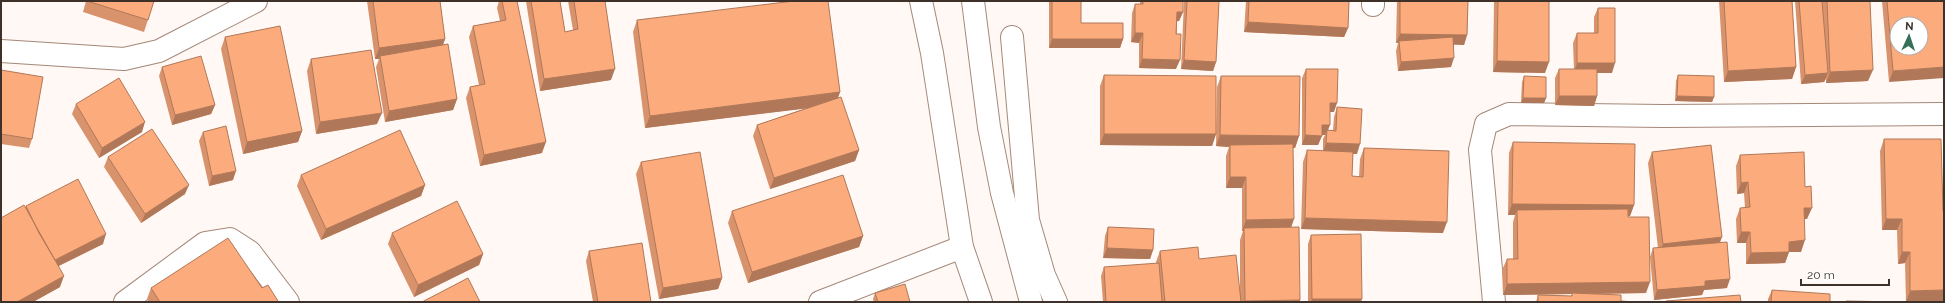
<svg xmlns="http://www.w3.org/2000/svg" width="1945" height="303" font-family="Raleway,sans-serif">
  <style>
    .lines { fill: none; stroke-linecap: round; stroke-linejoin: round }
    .street-casing { stroke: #a48878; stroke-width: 24 }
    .secondary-casing { stroke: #a48878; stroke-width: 24 }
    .street { stroke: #fff; stroke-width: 22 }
    .secondary { stroke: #fff; stroke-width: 22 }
    .wall { fill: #d9936c }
    .shaded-wall { fill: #b07858 }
    .building { fill: #fcab7d; stroke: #b07858; fill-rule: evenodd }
  </style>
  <rect width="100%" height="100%" fill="#fff8f5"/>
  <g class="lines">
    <defs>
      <path id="street" d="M1373,1V5
        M1012,37L1028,220L1044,275L1056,302
        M1,51L124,59L159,51L256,1
        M125,302L205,243L230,239L250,252L288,302
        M820,302L962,247
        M1494,302L1480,150L1486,124L1509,114L1663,116L1944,114"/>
      <path id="secondary" d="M921,1L932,53L962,247L981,302
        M973,1L989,127L1002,193L1031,302"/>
    </defs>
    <use href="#street" class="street-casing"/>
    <use href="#secondary" class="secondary-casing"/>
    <use href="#street" class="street"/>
    <use href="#secondary" class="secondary"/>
  </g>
  <path class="wall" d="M86,1H154L144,32L83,12Z
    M367,1H440L445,39L443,45L457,99L453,110L385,122L376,67L379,59H375Z
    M499,1H517L542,153L480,166L466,98L470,87L479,85L469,37L473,26L500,21L497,8Z
    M526,1H560L565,32L573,30L568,1H605L611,80L540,91Z
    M1049,1H1081V23L1123,39L1120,48H1049Z
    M1140,1H1183V12L1179,21H1177L1176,69L1139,68V43L1131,42L1132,13L1135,4H1140Z
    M1184,1H1219L1216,62L1213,71L1181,69Z
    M1246,1H1349L1348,28L1344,37L1244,32Z
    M1397,1H1468L1467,35L1464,45L1454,44L1451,67L1398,71L1396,51L1398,43H1396Z
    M1494,1H1549L1545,73L1493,72Z
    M1719,1H1792L1796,67L1792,79L1724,82Z
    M1795,1H1870L1868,81L1826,83V79L1824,82L1801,84Z
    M1882,1H1944L1889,82Z
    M1598,8L1612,73H1597V96L1594,106L1555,105V78L1559,69H1574L1573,43L1577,33H1594V17Z
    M637,20L840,92L838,98L859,150L855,161L770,189L753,136L757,125L807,108L645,128L633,32Z
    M225,37L302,131L298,142L243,154L221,49Z
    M311,59L377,124L316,134L307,71Z
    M162,67L215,105L211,114L172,125L159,76Z
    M1306,69L1334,112H1330L1328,130H1333L1334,117L1337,107L1357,154H1353L1352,176L1359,177L1360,159L1364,148L1443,233L1301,229L1303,162L1307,150L1323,151V139L1325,135H1322L1318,145H1302V78Z
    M1,70L32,139L29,148L1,144Z
    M1104,75L1216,134L1212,146L1100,145V86Z
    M1678,75L1714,97L1712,102L1675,101L1676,81Z
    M1221,76L1299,136L1295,148H1293L1291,228L1300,300V302H1103L1101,276L1104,267L1156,264V262L1160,251L1199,259L1240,300V240L1243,231H1242V188H1226V156L1229,147L1216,146L1217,87Z
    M1524,76L1546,98L1544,103H1521L1522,82Z
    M76,104L142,132L99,158L72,114Z
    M203,132L233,180L209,186L199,141Z
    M1884,139L1943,211L1944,212V301L1906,302L1905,263L1898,264L1897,230H1882L1880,151Z
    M1513,142L1634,205L1630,216H1628L1646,293L1598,294L1621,301L1634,302H1536L1538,295L1571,296L1572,294L1503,295L1502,270L1507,259H1513V222L1515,215H1508L1509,153Z
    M1652,152L1720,242L1727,288L1704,290L1702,295L1654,300L1650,257L1653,248H1658L1648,163Z
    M1740,155L1805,187L1807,219H1804L1801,252H1789L1785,263L1746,264V243H1737L1736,219L1740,208H1745L1744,193L1737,194L1736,166Z
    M108,157L185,194L141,223L104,167Z
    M641,162L722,278L718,289L659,299L636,174Z
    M301,175L425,185L421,196L321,240L297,186Z
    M26,206L103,244L59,266L60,287L33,302H1Z
    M732,211L863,236L859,247L748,283L728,223Z
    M1108,227L1153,250L1150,259L1103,258L1105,236Z
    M392,233L483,254L479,265L414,297L388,244Z
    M1311,235L1361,302H1308V244Z
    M589,251L651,302H593L586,261Z
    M151,288H262L278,301V302H149L147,299Z
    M1772,290L1830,302H1768V299Z
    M875,293L910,302H874L873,299Z"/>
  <path class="shaded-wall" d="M1177,12H1183L1179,21L1173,22Z
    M1248,22L1348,28L1344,37L1244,32Z
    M1135,33H1143L1139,43L1131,42Z
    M1400,34L1467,35L1464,45L1399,43V41L1398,43H1396Z
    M445,39L441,50L380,56L379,59H375L379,48Z
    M1052,39H1123L1120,48H1049Z
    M1454,58L1451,67L1398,71L1401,62Z
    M1142,59L1180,60L1176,69L1139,68Z
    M1184,60L1216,62L1213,71L1181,69Z
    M1497,61L1549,62L1545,73L1493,72Z
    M1577,63H1615L1612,73H1574Z
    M1796,67L1792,79L1724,82L1728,71Z
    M1944,67V78L1889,82L1893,71Z
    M615,69L611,80L540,91L544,79Z
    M1873,70L1868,81L1826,83L1830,72Z
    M1828,73L1824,82L1801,84L1805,75Z
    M840,92L835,105L645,128L650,116Z
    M1559,96H1597L1594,106L1555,105Z
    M1677,96L1714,97L1712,102L1675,101Z
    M1523,98H1546L1544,103H1521Z
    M457,99L453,110L385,122L389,111Z
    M1330,103H1337L1334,112H1327Z
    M215,105L211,114L172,125L175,115Z
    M382,113L377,124L316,134L320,122Z
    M145,122L142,132L99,158L102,148Z
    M1322,125H1330L1326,135L1327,130L1325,135H1318Z
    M302,131L298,142L243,154L247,142Z
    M1104,134H1216L1212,146L1100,145Z
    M1220,135L1299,136L1295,148L1230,147V145L1229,147L1216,146Z
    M1305,135L1322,136L1318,145H1302Z
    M546,142L542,153L480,166L484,155Z
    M1326,143L1360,144L1357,154L1323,152Z
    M859,150L855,161L770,189L774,178Z
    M236,171L233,180L209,186L212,176Z
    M1230,177H1246L1242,188H1226Z
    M1748,182L1744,193L1737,194L1741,183Z
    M189,185L185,194L141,223L145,214Z
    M425,185L421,196L321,240L326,229Z
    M1512,204L1634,205L1630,216L1517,215V210L1515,215H1508Z
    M1804,208H1812L1807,219H1800Z
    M1305,218L1447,222L1443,233L1301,229Z
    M1294,219L1290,231L1244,228L1243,231H1242L1246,220Z
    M1886,219H1902L1897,230H1882Z
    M1741,232H1750L1746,243H1737Z
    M106,234L103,244L50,270L54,261Z
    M863,236L859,247L748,283L752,272Z
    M1722,237L1718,248L1659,255L1663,244Z
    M1805,240L1801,252H1789L1785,263L1746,264L1751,253L1789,242Z
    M1107,248L1153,250L1150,259L1103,258Z
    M1902,252H1910L1905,263L1898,264Z
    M483,254L479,265L414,297L418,285Z
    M64,276L60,287L33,302H17Z
    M722,278L718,289L659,299L663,288Z
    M1730,279L1727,288L1704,290L1702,295L1654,300L1657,290L1705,281Z
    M1650,282L1646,293L1572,294V293V294L1503,295L1507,284Z
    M1944,290V301L1906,302L1910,291Z
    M1312,299H1362L1361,302H1311Z
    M1300,300V302H1244L1245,301Z"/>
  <path class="building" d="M87,1H154L148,20Z
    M373,1H440L445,39L379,48Z
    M502,1H517L546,142L484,155L470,87L485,84L473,26L506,20Z
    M531,1H560L565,32L578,29L574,1H605L615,69L544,79Z
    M794,1H828L840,92L650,116L637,20Z
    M1052,1H1081V23H1123V39H1052Z
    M1143,1H1183V12H1177L1176,34H1181L1180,60L1142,59L1143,33H1135V4H1143Z
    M1187,1H1219L1216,62L1184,60Z
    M1249,1H1349L1348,28L1248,22Z
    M1400,1H1468L1467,35L1400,34Z
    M1498,1H1549V62L1497,61Z
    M1724,1H1792L1796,67L1728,71Z
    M1799,1H1822L1828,73L1805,75Z
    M1827,1H1870L1873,70L1830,72Z
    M1887,1H1944V67L1893,71ZM1897,24H1921V48H1897Z
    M1598,8H1615V63H1577V33H1598Z
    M280,26L302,131L247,142L225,37Z
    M1453,37L1454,58L1401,62L1399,41Z
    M448,44L457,99L389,111L380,56Z
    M371,50L382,113L320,122L311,59Z
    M201,56L215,105L175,115L162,67Z
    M1306,69H1338L1337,103H1330V125H1322V136L1305,135Z
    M1559,69H1597V96H1559Z
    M1,70L43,77L32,139L1,134Z
    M1104,75L1216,76V134H1104Z
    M1678,75L1714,76V97L1677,96Z
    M1221,76H1300L1299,136L1220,135Z
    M1524,76L1546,77V98H1523Z
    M119,78L145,122L102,148L76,104Z
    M841,97L859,150L774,178L757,125Z
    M1337,107L1362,109L1360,144L1326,143L1327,130L1336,131Z
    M226,126L236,171L212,176L203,132Z
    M152,129L189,185L145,214L108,157Z
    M400,130L425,185L326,229L301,175Z
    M1884,139H1941L1943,211L1944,212V290L1910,291V252H1902V219H1886Z
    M1513,142L1635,144L1634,205L1512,204Z
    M1293,144L1294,219L1246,220V177H1230V145Z
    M1711,145L1722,237L1663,244L1652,152Z
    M1364,148L1449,151L1447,222L1305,218L1307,150L1353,152L1352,176L1363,177Z
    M700,152L722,278L663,288L641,162Z
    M1804,152L1805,187L1811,186L1812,208H1804L1805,240L1789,242V252L1751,253L1750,232H1741L1740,208L1750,207L1748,182L1741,183L1740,155Z
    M843,175L863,236L752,272L732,211Z
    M78,179L106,234L55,260L39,233L26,206Z
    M457,201L483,254L418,285L392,233Z
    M24,205L64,276L17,302H1V218Z
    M1628,209V217H1649L1650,282L1507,284V259H1518L1517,210Z
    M1108,227L1154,229L1153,250L1107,248Z
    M1299,227L1300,300L1245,301L1244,228Z
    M1361,234L1362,299H1312L1311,235Z
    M228,238L262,288L268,285L278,301L276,302H253L252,301V302H160L151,288Z
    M1727,242L1730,279L1705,281V286L1657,290L1653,248Z
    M642,243L651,302H598L589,251Z
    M1198,247L1199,259L1236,255L1241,302H1165L1160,251Z
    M1159,263L1162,302H1106L1104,267Z
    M468,278L480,302H422Z
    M905,284L910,302H878L875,293Z
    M1772,290L1830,294V302H1771Z
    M1572,293L1621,295V301L1634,302H1538V295L1572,296Z
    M1740,295L1741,302H1666V301Z
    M1846,301L1901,302H1846Z"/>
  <rect width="1945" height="303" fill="none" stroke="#3d312a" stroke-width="4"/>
  <g transform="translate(1909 36) rotate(3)"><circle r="19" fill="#ffffff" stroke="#b1adaa"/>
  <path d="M0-3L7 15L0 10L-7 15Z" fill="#367059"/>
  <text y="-6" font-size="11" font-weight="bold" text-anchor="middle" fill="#3d312a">N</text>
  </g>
  <path d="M1801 279v6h88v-6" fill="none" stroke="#3d312a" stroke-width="2"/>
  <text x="1807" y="279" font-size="12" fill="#3d312a" stroke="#ffffff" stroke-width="3" paint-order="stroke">20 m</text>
</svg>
